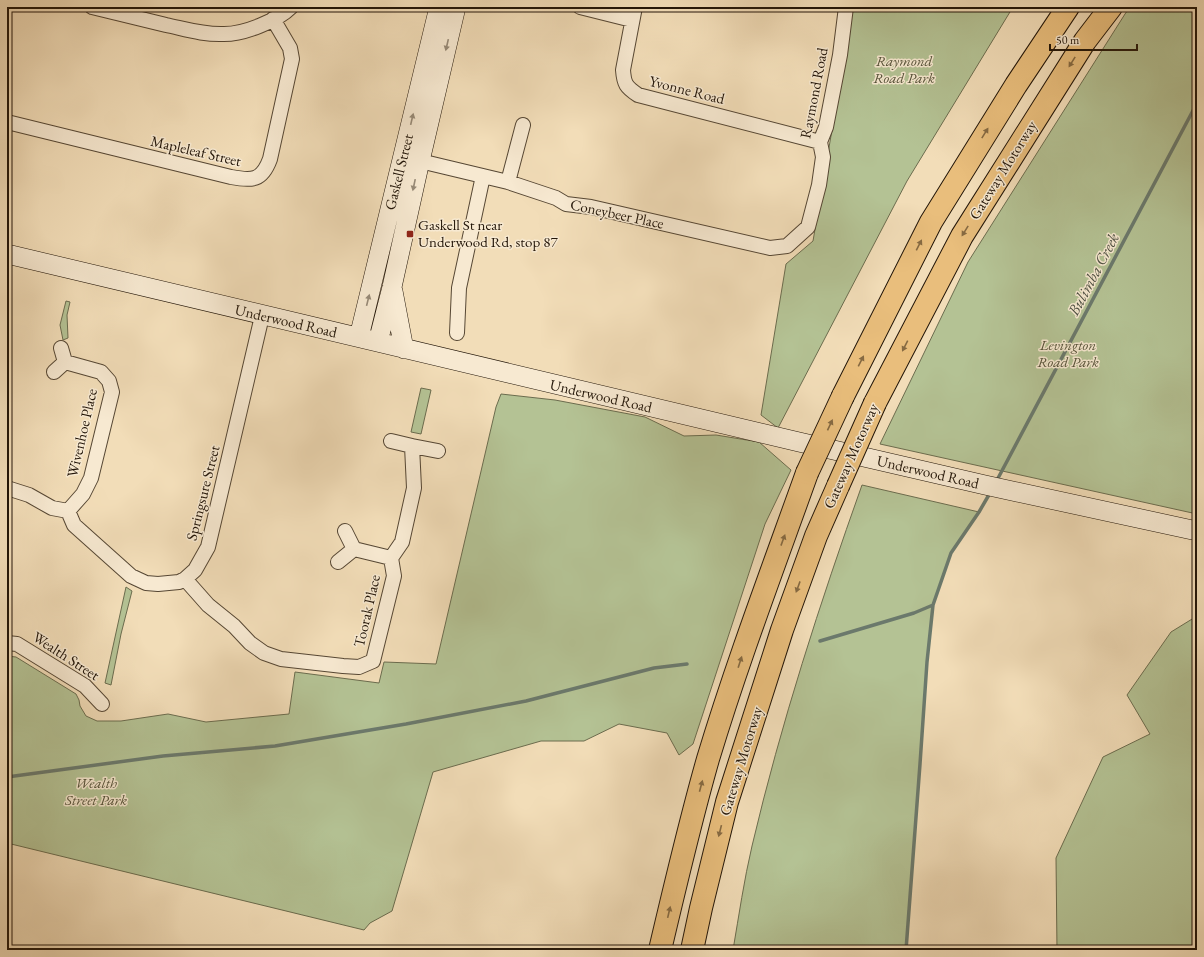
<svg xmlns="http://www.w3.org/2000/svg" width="1204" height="957" font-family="'EB Garamond',serif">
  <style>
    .green { fill: #b4c294; stroke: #6b6c4e }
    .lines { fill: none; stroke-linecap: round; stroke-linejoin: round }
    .stream { stroke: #6b796c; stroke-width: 3.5 }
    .street-casing { stroke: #564734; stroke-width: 16 }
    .secondary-casing { stroke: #221508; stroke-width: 20 }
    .highway-casing { stroke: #221508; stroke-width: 24 }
    .street { stroke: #f7e9d1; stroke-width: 14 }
    .secondary { stroke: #f7e9d1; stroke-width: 19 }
    .highway { stroke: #e9be7c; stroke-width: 22 }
    .highway-bridge-casing { stroke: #221508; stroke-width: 24; stroke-linecap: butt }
    .highway-bridge { stroke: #e9be7c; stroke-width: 22 }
    .oneway { fill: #978a77 }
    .oneway2 { fill: #866a42 }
    .poi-dot { fill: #8f2418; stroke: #f7e9d1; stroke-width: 1.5 }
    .labels { text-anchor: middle; stroke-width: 3; stroke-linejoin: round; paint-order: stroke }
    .park-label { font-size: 15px; font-style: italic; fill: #555239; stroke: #f7e9d1 }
    .street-label { font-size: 15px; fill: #221508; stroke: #f7e9d1 }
    .poi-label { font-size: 15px; fill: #221508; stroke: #f7e9d1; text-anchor: start }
    .water-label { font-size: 16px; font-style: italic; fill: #4c4f42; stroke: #f7e9d1 }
  </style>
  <rect width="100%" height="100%" fill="#f2ddb8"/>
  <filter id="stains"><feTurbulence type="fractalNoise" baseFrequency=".005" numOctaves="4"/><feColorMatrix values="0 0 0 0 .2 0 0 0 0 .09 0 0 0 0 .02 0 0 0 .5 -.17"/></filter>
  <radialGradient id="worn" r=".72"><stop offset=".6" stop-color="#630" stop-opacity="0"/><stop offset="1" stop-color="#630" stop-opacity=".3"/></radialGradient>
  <path class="green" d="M853,7H1013L907,181L778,428L761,415L786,264L813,241Z
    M1130,7H1197V514L880,444L968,262L1125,14Z
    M66,301L70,302L67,315L68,338L63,340L60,325Z
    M421,388L431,390L421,434L411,432Z
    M501,394L555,400L645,417L684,436L716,435L759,442L791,470L765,524L693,744L679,755L667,733L619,724L584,741H541L433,772L392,911L370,923L364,930L7,843V656L16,657L76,694L79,700L80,706L86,716L97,721H121L168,714L206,722L289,714L295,672L379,683L384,662L436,664L496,407Z
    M862,485L979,512L951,553L933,605L927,662L920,764L906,950H733C739,915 744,880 752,846C781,723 820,603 862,485Z
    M126,587L132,591L121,634L111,685L105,683Z
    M1197,616V950H1057L1056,858L1103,757L1150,734L1127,695L1171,632Z"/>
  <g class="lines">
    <path class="stream" d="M996,482L1197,103
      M820,641L914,613L933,605
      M7,777L163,756L275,746L406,724L526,701L654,668L687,664
      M906,950L920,764L927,662L933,605L951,553L979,512L990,493"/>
    <defs>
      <path id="street" d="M92,7C117,13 142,19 166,25C185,29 204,35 224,34C244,34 277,21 291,7
        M580,7L632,20
        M635,7L623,70C624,84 626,87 638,95L820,142
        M7,122L231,177C252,181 262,181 270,159L292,59L290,48L273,19
        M420,161L508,182L556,198L566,204L591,207L770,248L787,246L808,227L819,185L823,157L820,142L826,127L840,55L846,7
        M508,182L523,125
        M457,333L459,288L483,176
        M65,362L101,372L109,381L112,392L91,478L83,494L68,511
        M54,372L65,362L61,348
        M412,446L438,451
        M7,488L29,495L52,508L68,511L74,525L131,576L146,583L158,584L179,582L185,579L195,570L208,547L262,316
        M345,531L354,549
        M354,549L391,558
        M338,562L354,549
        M185,579L208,605L234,626L250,643L264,653L281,659L343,666L359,667L373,661L394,576L391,558L402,542L414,488L412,446L391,441
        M7,643L17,644L85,686L102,704"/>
      <path id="secondary" d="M7,254L799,442L985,485L1197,531
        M393,291L404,349
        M359,337L439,7
        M378,342L392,287L420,161L456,7"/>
      <path id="highway" d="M843,396L931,222L1016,85L1068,7
        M875,403L962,236L1085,41L1111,7
        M660,950C675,886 690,822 708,759C737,663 773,568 807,473
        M692,950L701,908L727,802L782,630L816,536L838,486"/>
    </defs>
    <use href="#street" class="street-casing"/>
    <use href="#secondary" class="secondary-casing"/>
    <use href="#highway" class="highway-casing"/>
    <use href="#street" class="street"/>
    <use href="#secondary" class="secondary"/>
    <use href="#highway" class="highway"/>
    <defs>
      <path id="highway-bridge" d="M807,473L843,396
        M838,486L875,403"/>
    </defs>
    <use href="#highway-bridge" class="highway-bridge-casing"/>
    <use href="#highway-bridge" class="highway-bridge"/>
  </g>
  <defs><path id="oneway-solid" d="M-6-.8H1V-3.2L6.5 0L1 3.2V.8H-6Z"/></defs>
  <g class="oneway">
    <use href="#oneway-solid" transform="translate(447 45) rotate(103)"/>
    <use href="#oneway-solid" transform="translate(412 119) rotate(-77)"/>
    <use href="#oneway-solid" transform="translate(414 185) rotate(102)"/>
    <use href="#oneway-solid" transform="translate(368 300) rotate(-76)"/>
  </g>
  <g class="oneway2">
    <use href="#oneway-solid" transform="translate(1072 62) rotate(122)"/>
    <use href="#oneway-solid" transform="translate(985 133) rotate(-58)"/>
    <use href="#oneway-solid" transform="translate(965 231) rotate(122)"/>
    <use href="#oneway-solid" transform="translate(919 245) rotate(-63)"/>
    <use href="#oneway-solid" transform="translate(905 346) rotate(117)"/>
    <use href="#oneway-solid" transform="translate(861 361) rotate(-63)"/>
    <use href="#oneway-solid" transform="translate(830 425) rotate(-65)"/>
    <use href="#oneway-solid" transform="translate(783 540) rotate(-70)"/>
    <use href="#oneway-solid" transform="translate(798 587) rotate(110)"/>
    <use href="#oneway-solid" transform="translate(740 662) rotate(-72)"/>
    <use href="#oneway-solid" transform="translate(701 786) rotate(-75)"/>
    <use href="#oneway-solid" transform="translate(720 831) rotate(104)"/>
    <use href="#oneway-solid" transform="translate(669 912) rotate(-77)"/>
  </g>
  <rect class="poi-dot" x="406" y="230" width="8" height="8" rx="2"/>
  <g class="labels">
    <g class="park-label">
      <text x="904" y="66">Raymond<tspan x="904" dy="17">Road Park</tspan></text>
      <text x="1068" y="350">Levington<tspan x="1068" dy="17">Road Park</tspan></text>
      <text x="96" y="788">Wealth<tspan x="96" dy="17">Street Park</tspan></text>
    </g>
    <g class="street-label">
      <text transform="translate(687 90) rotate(14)" y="5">Yvonne Road</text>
      <text transform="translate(814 93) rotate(-79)" y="5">Raymond Road</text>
      <text transform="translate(196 151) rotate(13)" y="5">Mapleleaf Street</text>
      <text transform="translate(1003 170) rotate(-58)" y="5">Gateway Motorway</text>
      <text transform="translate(399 172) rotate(-76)" y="5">Gaskell Street</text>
      <text transform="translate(617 214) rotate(12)" y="5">Coneybeer Place</text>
      <text transform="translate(286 321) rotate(13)" y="5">Underwood Road</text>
      <text transform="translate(601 396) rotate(13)" y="5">Underwood Road</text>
      <text transform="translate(82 433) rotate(-77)" y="5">Wivenhoe Place</text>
      <text transform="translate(851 456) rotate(-66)" y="5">Gateway Motorway</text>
      <text transform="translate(928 472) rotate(13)" y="5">Underwood Road</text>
      <text transform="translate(203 493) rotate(-76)" y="5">Springsure Street</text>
      <text transform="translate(367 611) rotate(-77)" y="5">Toorak Place</text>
      <text transform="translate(66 656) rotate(33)" y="5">Wealth Street</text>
      <text transform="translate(741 761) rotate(-73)" y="5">Gateway Motorway</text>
    </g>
    <g class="poi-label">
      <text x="418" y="230">Gaskell St near<tspan x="418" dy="17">Underwood Rd, stop 87</tspan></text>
    </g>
    <g class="water-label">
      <text transform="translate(1093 274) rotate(-62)" y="6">Bulimba Creek</text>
    </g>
  </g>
  <rect width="1204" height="957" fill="none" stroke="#f2ddb8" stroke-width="24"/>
  <rect x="8" y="8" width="1188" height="941" fill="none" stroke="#221508" stroke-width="2"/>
  <rect x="12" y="12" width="1180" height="933" fill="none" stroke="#221508"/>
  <path d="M1050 44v6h87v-6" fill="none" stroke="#221508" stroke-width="2"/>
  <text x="1056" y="44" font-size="12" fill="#221508" stroke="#f7e9d1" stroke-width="3" paint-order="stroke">50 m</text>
  <rect width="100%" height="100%" filter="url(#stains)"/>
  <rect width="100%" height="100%" fill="url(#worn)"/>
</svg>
